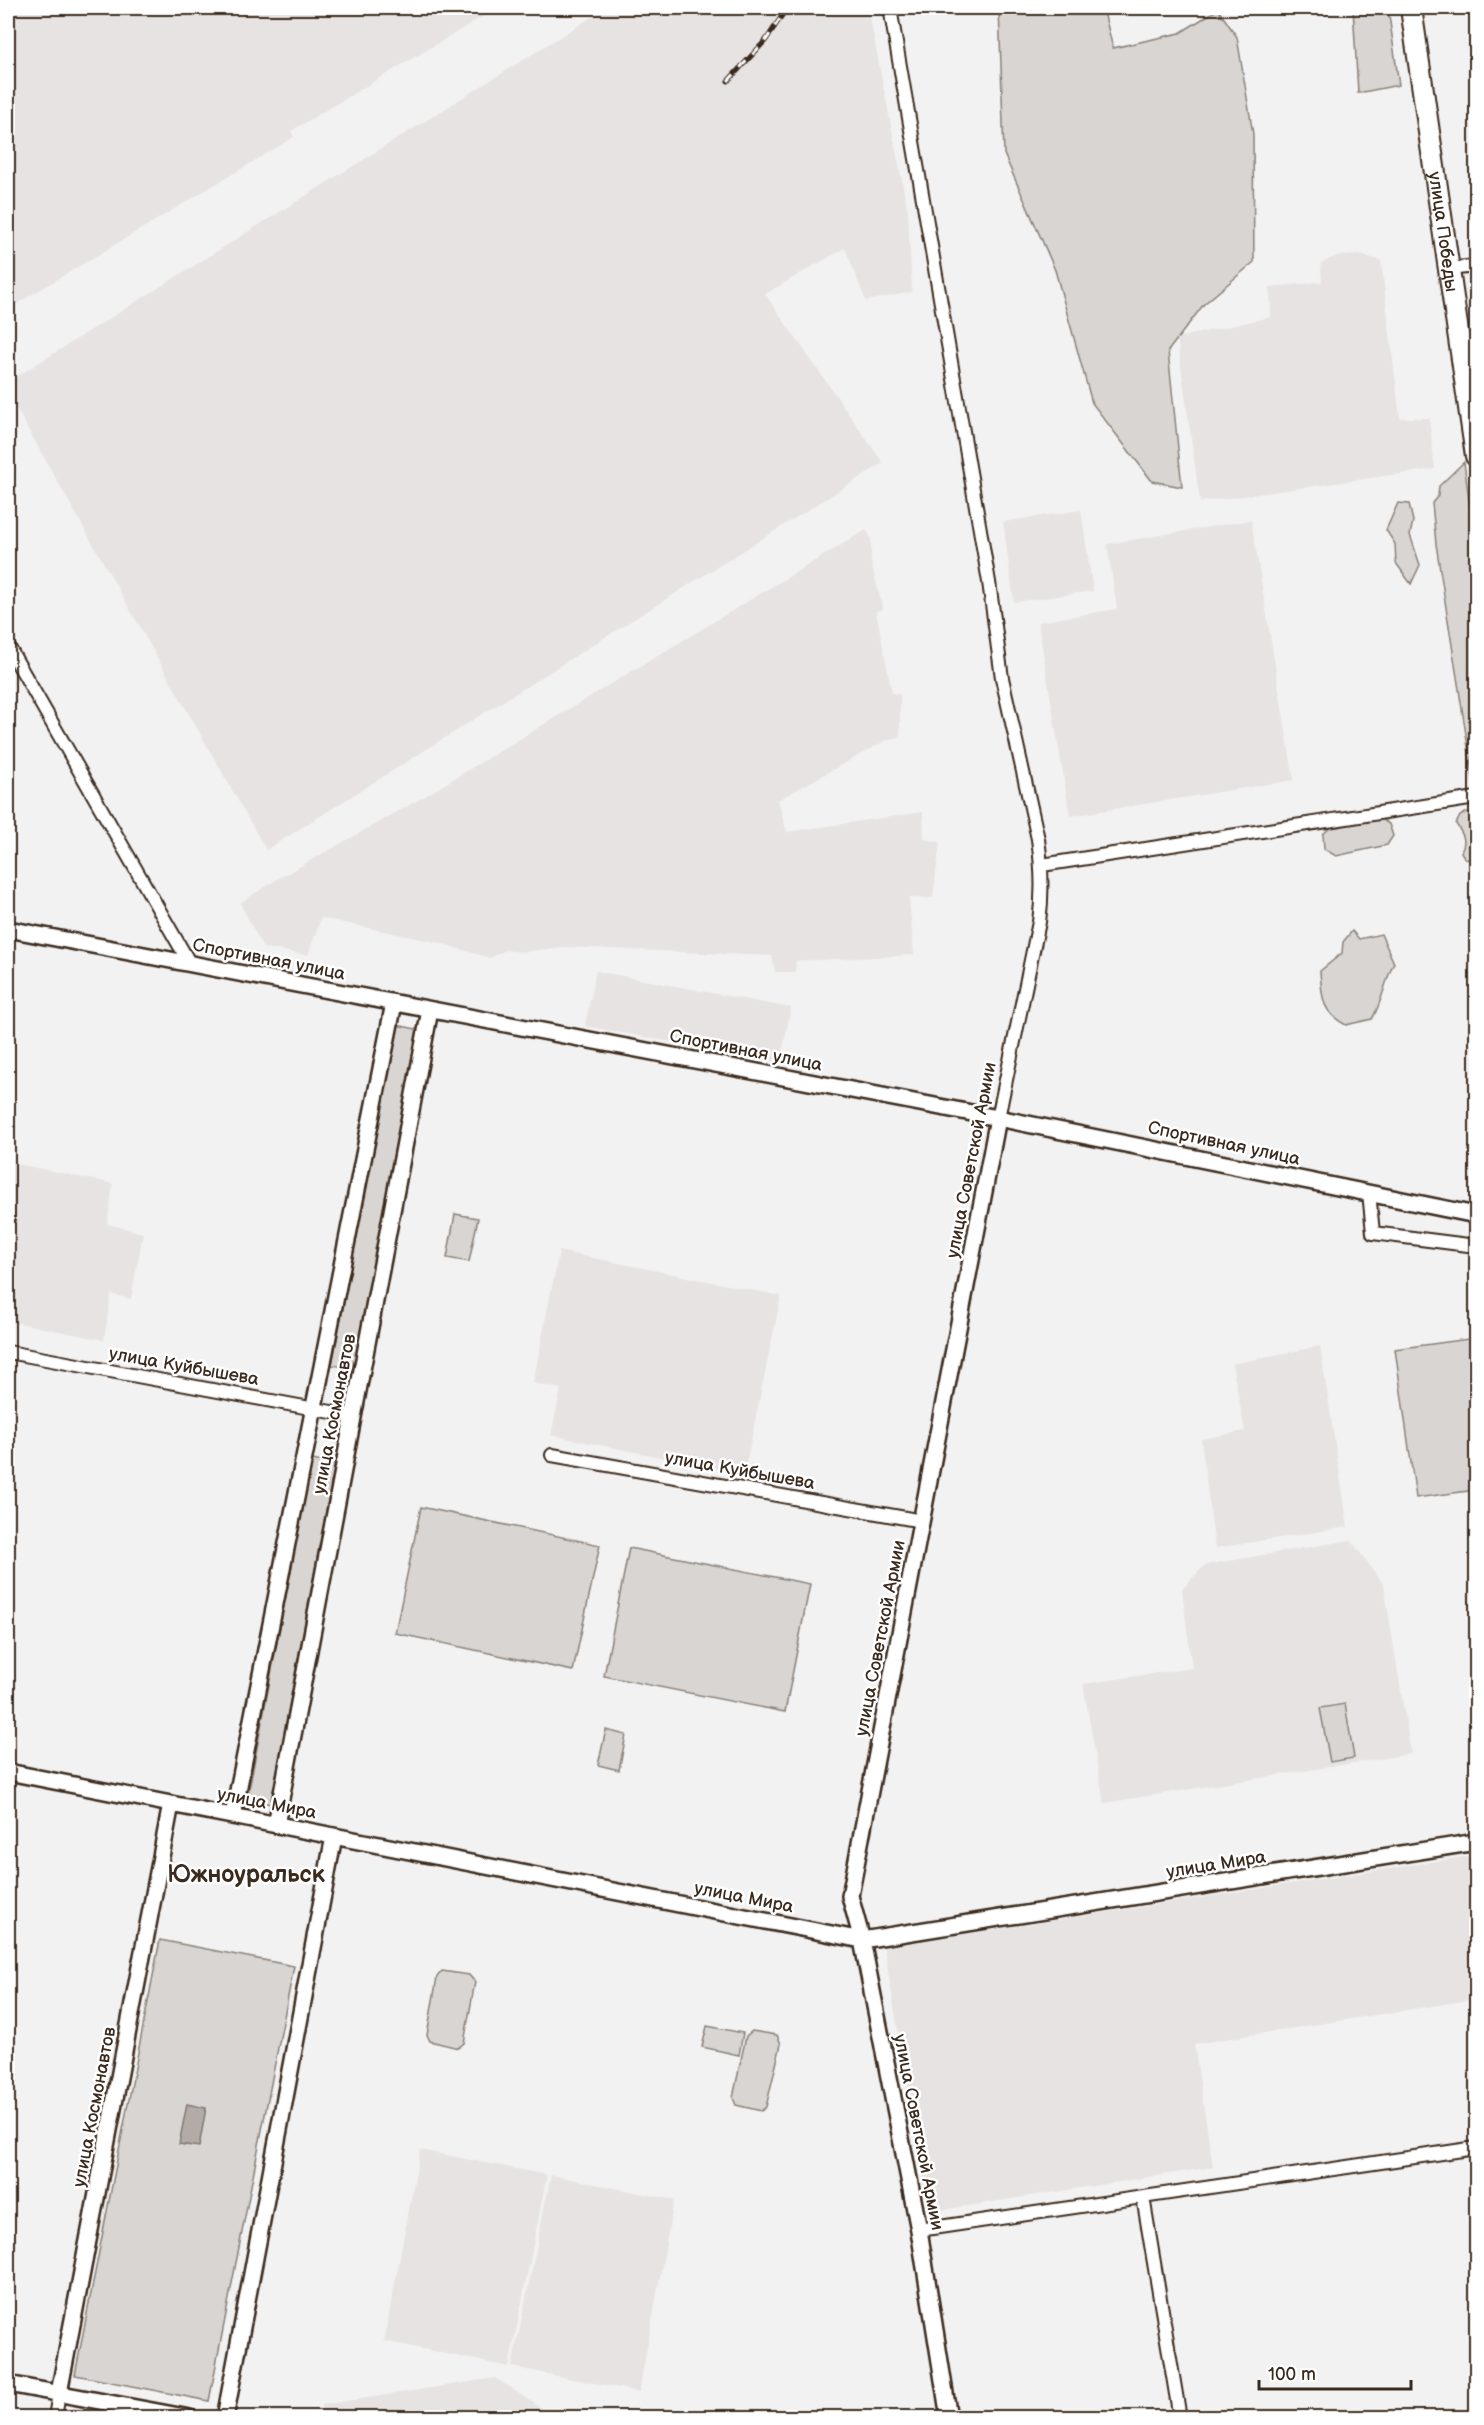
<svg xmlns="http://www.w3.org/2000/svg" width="1484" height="2425" font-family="'Balsamiq Sans',sans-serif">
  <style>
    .built { fill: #e6e3e2 }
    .green { fill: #d8d5d2; stroke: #8a8078; stroke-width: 1.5 }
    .water { fill: #b2aba7; stroke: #827770; stroke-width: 1.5 }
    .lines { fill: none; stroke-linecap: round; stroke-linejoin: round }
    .minor-casing { stroke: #3b2a1e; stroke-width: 16 }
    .tertiary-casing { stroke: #3b2a1e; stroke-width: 20 }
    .trunk-casing { stroke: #3b2a1e; stroke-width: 24 }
    .minor { stroke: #fff; stroke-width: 12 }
    .tertiary { stroke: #fff; stroke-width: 15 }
    .trunk { stroke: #fff; stroke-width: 20 }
    .rail-casing { stroke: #3b2a1e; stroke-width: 5 }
    .rail { stroke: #fff; stroke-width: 3; stroke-dasharray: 9; stroke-linecap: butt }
    .labels { text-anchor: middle; stroke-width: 5; stroke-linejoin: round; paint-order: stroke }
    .street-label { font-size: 18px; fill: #3b2a1e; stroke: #fff }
    .district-label { font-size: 24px; font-weight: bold; fill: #3b2a1e; stroke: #fff }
  </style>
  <rect width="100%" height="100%" fill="#f3f2f2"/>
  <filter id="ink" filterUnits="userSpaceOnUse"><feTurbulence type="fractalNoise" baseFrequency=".0167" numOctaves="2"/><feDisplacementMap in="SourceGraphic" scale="12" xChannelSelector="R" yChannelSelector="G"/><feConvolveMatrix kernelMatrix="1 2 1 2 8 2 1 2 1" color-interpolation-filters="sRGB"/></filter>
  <g filter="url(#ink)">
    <path class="built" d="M8,8H497L291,131L294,137L8,309Z
      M606,8H868L908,212L912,292L866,301L845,248L765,294L883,463L266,850L8,394V382Z
      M1359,255L1381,260L1400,418H1429L1435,469L1200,502L1177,338L1271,317L1270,287L1322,282L1321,263L1337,256Z
      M1081,510L1093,591L1014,602L1003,522Z
      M1251,520L1294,780L1070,816L1038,622L1117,609L1107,544Z
      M866,530L871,538V562L883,609L876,611L892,693L900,694V737L885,741L778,800L787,832L923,812L924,839L940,842L933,898H909L914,955L796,961L795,972H775L772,956L564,947L521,952L505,950L490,958L440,943L321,918L308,955L263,948L240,903L274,881L420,799Z
      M596,971L791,1008L780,1062L585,1026Z
      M8,1162L113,1184L107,1224L143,1233L131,1299L111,1294L104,1340L8,1321Z
      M559,1251L781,1296L744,1474L551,1435L561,1389L533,1383Z
      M1320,1346L1348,1527L1215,1548L1201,1439L1245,1431L1232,1364Z
      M1351,1540L1384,1585L1411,1754L1104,1803L1083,1684L1192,1668L1182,1589L1205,1565Z
      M1476,1855V1999L1194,2044L1213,2167L929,2212L884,1947Z
      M420,2150L547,2175L509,2367L384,2341Z
      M551,2175L674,2200L639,2392L512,2367Z
      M495,2378L549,2413L548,2418H323L322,2405Z"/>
    <path class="green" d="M999,8H1103L1113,48L1180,33L1218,9L1237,37L1253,134L1254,262L1204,304L1168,351L1182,487L1152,481L1092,403L1055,270L1004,154Z
      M1353,8H1388L1399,85L1358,93Z
      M1464,462L1476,553V784L1474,785L1436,544L1432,503L1438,496L1439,486Z
      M1398,503L1409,504L1413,521L1410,535L1420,565L1411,584L1396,563L1395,544L1386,530Z
      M1467,812L1476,814V857L1470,860L1465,859L1461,852C1467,841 1463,834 1456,824L1460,816Z
      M1381,819L1389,824L1393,836L1387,845L1336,856L1324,849L1323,834L1330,828Z
      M1352,931L1359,939L1381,934L1394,963C1384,982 1383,1001 1372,1019L1346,1025C1321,1012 1322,997 1320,971L1342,953L1343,942Z
      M397,1025L421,1030L356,1369L332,1365Z
      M455,1214L478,1218L469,1262L447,1258Z
      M1476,1338V1490L1416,1498L1395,1349Z
      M312,1460L335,1464L271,1804L247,1800Z
      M421,1507L600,1545L573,1671L395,1633Z
      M629,1548L810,1584L785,1712L604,1676Z
      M1345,1704L1354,1758L1330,1762L1320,1708Z
      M606,1730L626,1735L619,1770L598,1765Z
      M160,1940L294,1966L209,2401L75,2375Z
      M442,1971L469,1975L475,1982L464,2043L458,2048L430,2041L427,2035L437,1977Z
      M707,2026L743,2033L739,2055L702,2047Z
      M752,2031L777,2035L781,2044L766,2107L761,2111L736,2105L733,2098L746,2036Z"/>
    <path class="water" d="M187,2104L206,2108L199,2147L179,2144Z"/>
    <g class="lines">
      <defs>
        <path id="minor" d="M890,8L989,582L1002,678L1038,839C1042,867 1043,894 1039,922L998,1118
          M1448,269L1476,266
          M8,646L190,964
          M1042,865L1476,798
          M1369,1192L1373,1233L1476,1246
          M8,1352L353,1416
          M552,1455L922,1521
          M1143,2197L1180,2418
          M919,2230L1476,2148
          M55,2418L59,2393"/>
        <path id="tertiary" d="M8,929L998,1118L1476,1215
          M8,1772L862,1940L1476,1842
          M233,1816L394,1003
          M276,1825L430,1010
          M8,2384L190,2418
          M59,2393L171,1804
          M225,2418L334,1836
          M949,2418L919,2230L862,1940L850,1896L998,1118"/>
        <g id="trunk">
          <path id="s1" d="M1411,8L1476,456"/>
        </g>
      </defs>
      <use href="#minor" class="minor-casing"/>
      <use href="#tertiary" class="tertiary-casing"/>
      <use href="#trunk" class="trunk-casing"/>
      <use href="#minor" class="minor"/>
      <use href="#tertiary" class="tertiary"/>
      <use href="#trunk" class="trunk"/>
      <defs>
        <path id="rail" d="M683,9L684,8
          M728,81L766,40L787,8"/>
      </defs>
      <use href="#rail" class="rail-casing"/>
      <use href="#rail" class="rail"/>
    </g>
  </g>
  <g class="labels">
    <g class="street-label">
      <text dy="6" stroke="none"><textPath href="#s1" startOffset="226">улица Победы</textPath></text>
      <text transform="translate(269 959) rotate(11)" y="6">Спортивная улица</text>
      <text transform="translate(746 1050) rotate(11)" y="6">Спортивная улица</text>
      <text transform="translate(1224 1143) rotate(12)" y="6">Спортивная улица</text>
      <text transform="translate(971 1160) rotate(-79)" y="6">улица Советской Армии</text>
      <text transform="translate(184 1366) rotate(10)" y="6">улица Куйбышева</text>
      <text transform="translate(334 1414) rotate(-79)" y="6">улица Космонавтов</text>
      <text transform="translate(740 1470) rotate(10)" y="6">улица Куйбышева</text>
      <text transform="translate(880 1638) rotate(-79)" y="6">улица Советской Армии</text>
      <text transform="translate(267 1803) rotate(11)" y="6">улица Мира</text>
      <text transform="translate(1216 1864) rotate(-9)" y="6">улица Мира</text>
      <text transform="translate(744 1897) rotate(11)" y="6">улица Мира</text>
      <text transform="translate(94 2107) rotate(-79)" y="6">улица Космонавтов</text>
      <text transform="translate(919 2132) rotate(79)" y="6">улица Советской Армии</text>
    </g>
    <g class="district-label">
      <text x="246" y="1882">Южноуральск</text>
    </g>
  </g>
  <rect width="1484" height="2425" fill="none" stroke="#fff" stroke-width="30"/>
  <rect x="15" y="15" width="1454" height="2395" fill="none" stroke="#3b2a1e" stroke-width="2" filter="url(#ink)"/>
  <path d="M1259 2380v9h152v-9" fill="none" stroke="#3b2a1e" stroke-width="3"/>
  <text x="1268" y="2380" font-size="18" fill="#3b2a1e" stroke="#ffffff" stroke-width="4.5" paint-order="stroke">100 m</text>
</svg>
